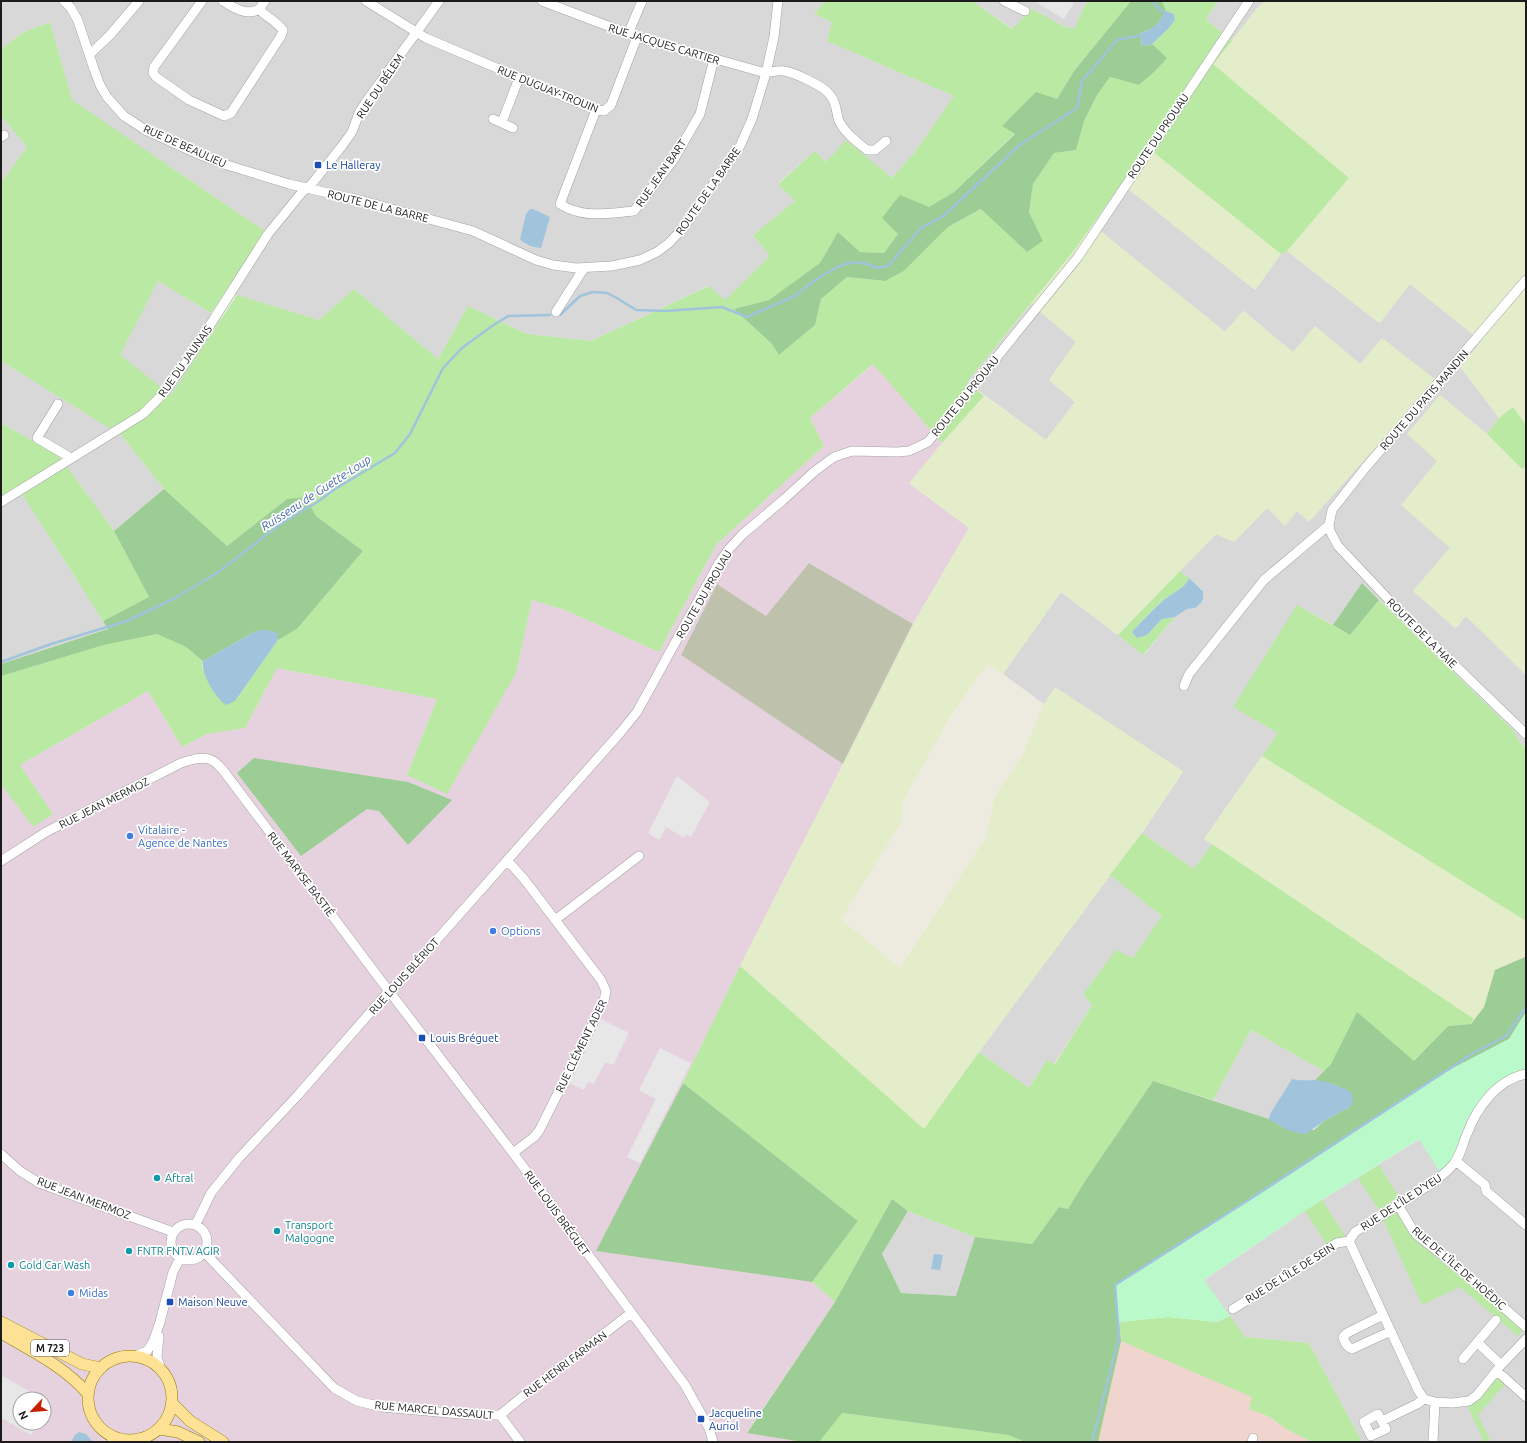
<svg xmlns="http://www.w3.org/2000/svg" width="1527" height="1443" font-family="Ubuntu,sans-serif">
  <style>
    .residential { fill: #d9d8d8 }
    .commercial { fill: #efd5ce }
    .industrial { fill: #e6d2df; fill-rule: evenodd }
    .construction { fill: #bec1ac }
    .farmland { fill: #e4edca }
    .grass { fill: #bae9a4 }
    .forest { fill: #9bcd94 }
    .park { fill: #bafaca }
    .parking { fill: #e7e7e7 }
    .water { fill: #9fc4dc }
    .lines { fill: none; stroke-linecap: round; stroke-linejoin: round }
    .stream { stroke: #9fc4dc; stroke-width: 2.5 }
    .minor-casing { stroke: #a2a2a2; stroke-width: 10 }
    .major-casing { stroke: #927a00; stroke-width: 12 }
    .minor { stroke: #fff; stroke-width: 9 }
    .major { stroke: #fde295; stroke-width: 11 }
    .transit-dot { fill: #1a4fb4; stroke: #fff; stroke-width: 1.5 }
    .shop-dot { fill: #3f7fe0; stroke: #fff; stroke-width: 1.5 }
    .culture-dot { fill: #0f9aa8; stroke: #fff; stroke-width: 1.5 }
    .labels { text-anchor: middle; stroke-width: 3.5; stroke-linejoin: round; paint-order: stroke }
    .shield { fill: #fff; stroke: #5f5f5f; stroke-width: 1 }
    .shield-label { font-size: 10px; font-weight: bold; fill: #1b1b1b }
    .street-label { font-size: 11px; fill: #1b1b1b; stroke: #fff }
    .transit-label { font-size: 11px; fill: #164399; stroke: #fff; text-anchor: start }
    .shop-label { font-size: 11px; fill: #366cbe; stroke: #fff; text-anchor: start }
    .culture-label { font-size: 11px; fill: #0d838f; stroke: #fff; text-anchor: start }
    .water-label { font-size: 12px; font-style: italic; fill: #4768ab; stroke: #fff }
  </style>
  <rect width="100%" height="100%" fill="#edebe0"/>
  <path class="residential" d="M1,1H825L815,14L832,22L827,41L954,96L915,152L892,178L826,162L815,151L778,183L795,201L753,235L770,256L725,301L708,286L591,341L527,334L468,306L438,359L354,289L319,320L225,292L264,231L72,100L50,22L22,33L1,49Z
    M972,1H1089L1085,5L1074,29L1063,26L1013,29Z
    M1218,1H1266L1259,6L1232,41L1206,19Z
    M1,116L27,147L1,183Z
    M1121,183L1255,290L1281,254L1287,251L1379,323L1410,284L1481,341L1461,368L1499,418L1487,434L1440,395L1437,461L1450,548L1413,591L1456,628L1466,616L1526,675V748L1518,740L1514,731L1362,583L1333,625L1297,605L1278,733L1204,839L1212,844L1194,869L1142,833L1183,772L1056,688L1044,704L1003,674L1061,592L1144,655L1175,617L1187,609L1195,608L1201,603L1203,599V590L1180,571L1216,534L1234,542L1267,508L1297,511L1309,522L1360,364L1315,326L1293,353L1244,311L1225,332L1093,225Z
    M158,281L221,319L171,396L119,355Z
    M1031,304L1076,342L1049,380L1075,402L1046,440L967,382Z
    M1,361L122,436L164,489L114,531L60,457L1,423Z
    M17,486L108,629L1,664V496Z
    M1110,875L1162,916L1133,958L1116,951L1083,994L1092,1005L1054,1064L1047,1060L1029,1088L979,1052Z
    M1251,1030L1324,1071L1315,1080L1300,1081L1270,1114L1269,1119L1213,1100Z
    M1526,1071V1442H1362L1309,1343L1245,1337L1203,1281L1309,1208L1420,1139L1440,1172L1452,1159L1468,1117L1485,1096Z
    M908,1211L975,1237L957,1296L901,1293L882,1254Z"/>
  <path class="commercial" d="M1121,1341L1253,1397L1249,1409L1270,1417L1286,1429L1312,1442H1098Z"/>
  <path class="industrial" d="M874,364L942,443L910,484L969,528L913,624L809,563L766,616L717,584L681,655L843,764L740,966L683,1083L597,1251L812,1282L835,1302L747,1432L803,1442H1V784L33,826L53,814L20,765L148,691L182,747L207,734L245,728L277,668L437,699L407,775L516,673L532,600L565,610L659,652L716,545L824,446L810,418ZM20,1399H44V1423H20Z"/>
  <path class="construction" d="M809,563L913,624L843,764L681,655L717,584L766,616Z"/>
  <path class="farmland" d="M1266,1H1423L1441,3L1453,1H1526V425L1513,407L1499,418L1461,367L1481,341L1410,284L1380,323L1287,251L1349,178L1213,64L1259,6Z
    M1147,146L1281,254L1255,290L1121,183Z
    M1093,225L1225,332L1243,311L1293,352L1315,326L1360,364L1382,338L1436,380L1309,522L1297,511L1285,526L1267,508L1234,542L1216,534L1118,635L1061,592L1003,674L987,664L951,715L902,803V821L841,919L900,968L987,836L994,798L1022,756L1044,704L1055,687L1183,771L1142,833L979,1052L924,1130L740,966L843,764L913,624L969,528L909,483L942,443L984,396L1046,440L1075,402L1049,380L1076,342L1031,304L1076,248Z
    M1440,395L1487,434L1522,469L1526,466V675L1466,616L1455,628L1413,591L1450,548L1401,505L1437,461L1407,434Z
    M1262,756L1526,921V954L1525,957L1495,970L1484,1007L1474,1019L1204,839Z"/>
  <path class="grass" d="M825,1H972L1012,29L1032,9L1063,26L1074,29L1085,5L1089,1H1131L1074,71L1057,99L1036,93L1002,126L1015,133L954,192L929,207L898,234L884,253L860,252L838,232L820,263L769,300L734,309L772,344L779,355L815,325L821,299L847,277L885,281L904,271L948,227L982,209L1027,252L1043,241L1029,212L1033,184L1054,153L1076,150L1084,121L1097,95L1110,77L1140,85L1166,58L1152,44L1168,29L1174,14L1166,11L1162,1H1218L1206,19L1232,41L1213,64L1349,178L1287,251L1281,254L1147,147L1076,248L967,382L984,396L942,443L873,364L810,418L824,446L716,545L659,652L565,610L532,600L516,673L447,794L407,775L437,699L277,668L245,728L207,734L182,747L148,691L20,765L53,814L33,827L1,784V676L104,645L157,634L186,647L203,661L202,668L235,701L278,640L297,629L363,551L316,516L287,499L227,546L164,489L122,436L1,361V183L27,147L1,116V49L22,33L50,22L72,100L265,231L211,313L158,281L120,355L171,395L237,295L319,320L354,289L438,359L468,306L527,334L591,341L709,286L725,300L770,256L753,235L795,201L778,184L815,151L826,162L846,140L892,178L915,152L954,96L827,41L832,22L814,14Z
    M1513,407L1526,425V466L1522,469L1487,434L1499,418Z
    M1,423L60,457L114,531L149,597L103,621L17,486L1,496Z
    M1180,571L1189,578C1185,588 1173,593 1165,599C1153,608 1142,621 1132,632L1147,635L1162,619L1175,617L1143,655L1118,635Z
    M1379,600L1514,731L1518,740L1526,748V921L1262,756L1278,733L1233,707L1297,605L1350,635Z
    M1142,833L1194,869L1212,844L1474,1019L1470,1024L1448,1026L1414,1061L1331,1064L1324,1071L1251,1030L1213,1100L1153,1081L1085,1181L1068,1209L1059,1207L1032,1244L975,1237L908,1211L892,1199L835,1302L812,1282L858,1221L683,1083L740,966L924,1129L979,1052L1029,1088L1047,1060L1055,1064L1092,1005L1083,994L1116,950L1133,958L1162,916L1110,875Z
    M1379,1165L1399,1197L1379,1210L1358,1178Z
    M1322,1200L1346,1237L1336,1239L1327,1245L1305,1211Z
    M1394,1212L1398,1213L1412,1237L1523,1329L1518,1336L1460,1287L1422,1305L1383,1219Z
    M1230,1316L1245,1337L1309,1343L1362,1442H1312L1286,1429L1270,1417L1249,1409L1252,1397L1121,1341L1119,1322L1168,1317L1217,1322Z
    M1497,1377L1506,1383L1478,1415L1491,1442H1484L1468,1407Z
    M841,1413L1008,1435L1025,1442H819Z"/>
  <path class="forest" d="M1131,1H1162L1166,11C1156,26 1157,28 1140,33L1142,46L1152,44L1167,58L1155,71L1139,85L1110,77L1097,95L1084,121L1076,150L1054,153L1033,184L1029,212L1043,241L1027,252L981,209L948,227L904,271L885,281L847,277L821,299L815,325L779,355L772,344L734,309L769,300L820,263L838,232L860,252L884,253L898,234L882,218L900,195L929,207L954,192L1015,134L1002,126L1036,92L1057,99L1074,71Z
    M164,489L227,546L287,499L305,497L316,516L363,551L297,629L278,640L275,632L256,631L203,661L186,647L157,634L104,645L1,676V664L108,629L103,621L149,597L114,531Z
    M1362,583L1379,600L1350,635L1333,625Z
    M254,758L408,782L452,800L408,845L379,811L367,809L301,856L237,773Z
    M1526,954V1012L1509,1039L1434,1078L1115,1286L1121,1341L1098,1442H1025L1008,1435L842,1413L819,1442H803L747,1433L835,1302L892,1199L908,1211L882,1254L901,1293L956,1296L975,1237L1032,1244L1059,1207L1068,1209L1085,1181L1153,1081L1269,1119L1279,1125L1314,1130L1324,1121L1350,1107L1336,1085L1315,1080L1331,1064L1357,1012L1414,1061L1448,1026L1471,1024L1484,1007L1495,970L1525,957Z
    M683,1083L858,1221L812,1282L596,1251Z"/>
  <path class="park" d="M1526,1012V1071L1485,1096L1468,1117L1452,1159L1440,1172L1419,1139L1309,1208L1204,1280L1230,1316L1217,1322L1168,1317L1119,1322L1115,1286L1434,1078L1509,1039Z"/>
  <path class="parking" d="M1034,1H1070L1074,3L1064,19Z
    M677,776L710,802L691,837L686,834L684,838L666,827L659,840L648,833Z
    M601,1019L629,1033L613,1065L605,1062L594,1084L588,1082L584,1090L569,1083Z
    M660,1048L691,1063L640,1163L627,1157L656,1099L639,1090Z
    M1,1375L41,1398V1399H20V1423H38L31,1435L1,1418Z"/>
  <path class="water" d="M1166,11L1174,14L1175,20L1168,29L1152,44L1142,46L1140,33C1155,29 1158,24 1166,11Z
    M530,209H533L550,217L541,248C534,248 524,244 520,239L526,214Z
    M1189,578L1203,591V599L1201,603L1195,608L1187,609L1175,617L1162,619L1147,635L1137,638L1132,632C1142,621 1153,609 1165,599C1173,593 1185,588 1189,578Z
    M267,630L276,632L278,640L235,701L226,705C215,697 201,674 203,661L256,631Z
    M1292,1079C1300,1081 1306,1080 1314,1080C1327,1081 1340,1086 1351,1092L1353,1102L1350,1107L1324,1121L1306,1134C1292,1133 1281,1127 1269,1119L1270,1114Z
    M934,1254L943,1255L940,1270L931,1269Z
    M79,1432L86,1434L93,1442H71L75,1435Z"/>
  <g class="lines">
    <path class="stream" d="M1154,1L1155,5L1166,15
      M560,315L580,296L593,292L607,293L617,298L636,310L665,311L722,307L747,317L795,296L815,280L841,265L855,262L868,264L877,268L888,266L921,228L942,217L1021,144L1077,108L1082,81L1117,40L1142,35
      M1,662L51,644L127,621L175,598L217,573L282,523L316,503L335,489L395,453L410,434L443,368L462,348L492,326L508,316L550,315
      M1092,1442L1119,1337L1115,1285L1247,1201L1472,1054L1506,1036L1526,1007"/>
    <defs>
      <path id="minor" d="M64,1L71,8L78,21L94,69L100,85L107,97L124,116L147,131L198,154L227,165L289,184L363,201L473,231L536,260L553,265L576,268L612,266L640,260L657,252L669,243L683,228L740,146L752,119L766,73L774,37L778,1
        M202,1L154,67L153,73L156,77L189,100L224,116L231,113L281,36L283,30C276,21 266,17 259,9
        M223,1C232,7 248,17 259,9C261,7 263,3 265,1
        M366,1L426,38L596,110L604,111L611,105L637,37
        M542,1L637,37L762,72C769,73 777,70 784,71C795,73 824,86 830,95C837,103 836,113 839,121C845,133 857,142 867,150H875L886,141
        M1004,1L1025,11
        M628,34L642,1
        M89,55L110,35L139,1
        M596,110L560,204C583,219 609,213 634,211L674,159L700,114L714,59
        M493,119L513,128
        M502,122L519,78
        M1,137L4,135
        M1526,280L1366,467L1332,510L1329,525L1330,531L1338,546L1406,618L1526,734
        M556,312L584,268
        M58,404L37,438L71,458
        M1,502L143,414L163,394L189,358L268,234L303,191L310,186L342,146L352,132L359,113L366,102L439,1
        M1184,686L1189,674L1264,580L1329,525
        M507,860L524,879L601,980L606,991L604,1001L539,1131L534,1137L513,1153
        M1,861L46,832L181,763C211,753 214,758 232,782L379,978L513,1153L685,1385L709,1428L713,1442
        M555,920L639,856
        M1,1154L20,1171L39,1183L173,1232
        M1456,1161L1485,1185L1486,1191L1526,1225
        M1398,1205L1413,1230L1418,1236L1454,1264L1526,1327
        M171 1242a18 18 0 1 1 36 0a18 18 0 1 1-36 0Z
        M196,1224L211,1193L239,1158L298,1095L389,991L402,979L620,733L637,712L719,563L729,549L743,534L782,501L815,471L834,457L852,451L897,452L909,451L928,442L1078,257L1249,1
        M1349,1241L1418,1390L1424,1399L1435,1402L1452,1403L1469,1401L1477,1395L1501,1365L1526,1339
        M1349,1241L1355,1232C1375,1220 1394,1208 1412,1196C1426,1187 1440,1179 1451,1167C1460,1159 1462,1145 1467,1134C1477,1107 1497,1080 1526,1074
        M204,1252L334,1388L357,1401L382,1407L472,1415H500L520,1442
        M1233,1309L1337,1243L1349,1241
        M1383,1315L1347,1333L1343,1337C1345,1342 1346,1347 1352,1349L1391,1331
        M159,1336L157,1357L161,1370
        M1477,1342L1501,1365
        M135,1356L147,1351L153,1342L160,1322L173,1272L180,1258
        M1463,1359L1496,1320
        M1497,1371L1526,1397
        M1378,1414L1386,1429L1371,1436L1364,1422Z
        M500,1415L527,1393L631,1313
        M1382,1421L1417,1404L1424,1399
        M111,1436L113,1442
        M136,1442L138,1440
        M1252,1442L1253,1438
        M1433,1442L1435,1402"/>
      <path id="major" d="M1,1322L82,1364L101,1368
        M1,1333C32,1351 65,1367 88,1394
        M88 1398a42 42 0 1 1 84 0a42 42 0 1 1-84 0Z
        M172,1403L190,1421L223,1442
        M159,1429L178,1432L199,1442"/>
    </defs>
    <use href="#minor" class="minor-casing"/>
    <use href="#major" class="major-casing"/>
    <use href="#minor" class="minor"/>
    <use href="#major" class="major"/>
  </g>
  <g class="transit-dot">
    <rect x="314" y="161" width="8" height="8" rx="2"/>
    <rect x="418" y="1034" width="8" height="8" rx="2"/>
    <rect x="166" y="1298" width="8" height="8" rx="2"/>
    <rect x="697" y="1415" width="8" height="8" rx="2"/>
  </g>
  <g class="shop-dot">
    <circle cx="130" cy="836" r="4"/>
    <circle cx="493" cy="931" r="4"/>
    <circle cx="71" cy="1293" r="4"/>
  </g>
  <g class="culture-dot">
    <circle cx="157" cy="1178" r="4"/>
    <circle cx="277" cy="1231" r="4"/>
    <circle cx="129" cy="1251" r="4"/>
    <circle cx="11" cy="1265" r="4"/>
  </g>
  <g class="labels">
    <rect class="shield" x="31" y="1340" width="38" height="16" rx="3"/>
    <g class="shield-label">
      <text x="50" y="1352">M 723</text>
    </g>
    <g class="street-label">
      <text transform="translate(664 44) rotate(17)" y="4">RUE JACQUES CARTIER</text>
      <text transform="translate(380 86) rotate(-56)" y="4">RUE DU BÉLEM</text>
      <text transform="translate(548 89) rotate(22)" y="4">RUE DUGUAY-TROUIN</text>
      <text transform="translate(1158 136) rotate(-56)" y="4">ROUTE DU PROUAU</text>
      <text transform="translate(185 146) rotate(24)" y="4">RUE DE BEAULIEU</text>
      <text transform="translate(661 173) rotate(-55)" y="4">RUE JEAN BART</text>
      <text transform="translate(708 191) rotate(-55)" y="4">ROUTE DE LA BARRE</text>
      <text transform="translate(378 206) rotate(14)" y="4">ROUTE DE LA BARRE</text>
      <text transform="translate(185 361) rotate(-55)" y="4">RUE DU JAUNAIS</text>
      <text transform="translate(965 396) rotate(-51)" y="4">ROUTE DU PROUAU</text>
      <text transform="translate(1424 400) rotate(-49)" y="4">ROUTE DU PATIS MANDIN</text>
      <text transform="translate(704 594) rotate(-60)" y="4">ROUTE DU PROUAU</text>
      <text transform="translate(1422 633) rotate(45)" y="4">ROUTE DE LA HAIE</text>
      <text transform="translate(104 803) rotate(-27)" y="4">RUE JEAN MERMOZ</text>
      <text transform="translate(301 874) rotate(53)" y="4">RUE MARYSE BASTIÉ</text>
      <text transform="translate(404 976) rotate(-48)" y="4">RUE LOUIS BLÉRIOT</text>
      <text transform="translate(581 1046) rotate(-64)" y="4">RUE CLÉMENT ADER</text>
      <text transform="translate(84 1198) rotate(21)" y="4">RUE JEAN MERMOZ</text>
      <text transform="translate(1401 1202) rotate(-33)" y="4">RUE DE L'ÎLE D'YEU</text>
      <text transform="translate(557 1213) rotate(54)" y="4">RUE LOUIS BRÉGUET</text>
      <text transform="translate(1459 1268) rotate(41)" y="4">RUE DE L'ÎLE DE HOËDIC</text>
      <text transform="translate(1290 1273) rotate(-32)" y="4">RUE DE L'ÎLE DE SEIN</text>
      <text transform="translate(565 1364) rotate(-37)" y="4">RUE HENRI FARMAN</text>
      <text transform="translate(434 1410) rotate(5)" y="4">RUE MARCEL DASSAULT</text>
    </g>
    <g class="transit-label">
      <text x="326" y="169">Le Halleray</text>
      <text x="430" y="1042">Louis Bréguet</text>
      <text x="178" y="1306">Maison Neuve</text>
      <text x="709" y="1417">Jacqueline<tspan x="709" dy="13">Auriol</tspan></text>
    </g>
    <g class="shop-label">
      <text x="138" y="834">Vitalaire -<tspan x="138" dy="13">Agence de Nantes</tspan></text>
      <text x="501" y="935">Options</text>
      <text x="79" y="1297">Midas</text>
    </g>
    <g class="culture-label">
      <text x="165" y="1182">Aftral</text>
      <text x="285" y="1229">Transport<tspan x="285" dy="13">Malgogne</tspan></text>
      <text x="137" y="1255">FNTR FNTV AGIR</text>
      <text x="19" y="1269">Gold Car Wash</text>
    </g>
    <g class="water-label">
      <text transform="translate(316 493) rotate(-33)" y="4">Ruisseau de Guette-Loup</text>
    </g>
  </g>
  <rect width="1527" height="1443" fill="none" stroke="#1b1b1b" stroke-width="4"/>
  <g transform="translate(32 1411) rotate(244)"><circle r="19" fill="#ffffff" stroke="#a4a4a4"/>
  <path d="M0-3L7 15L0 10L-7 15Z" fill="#c62100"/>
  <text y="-6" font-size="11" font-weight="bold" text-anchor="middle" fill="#1b1b1b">N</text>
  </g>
</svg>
